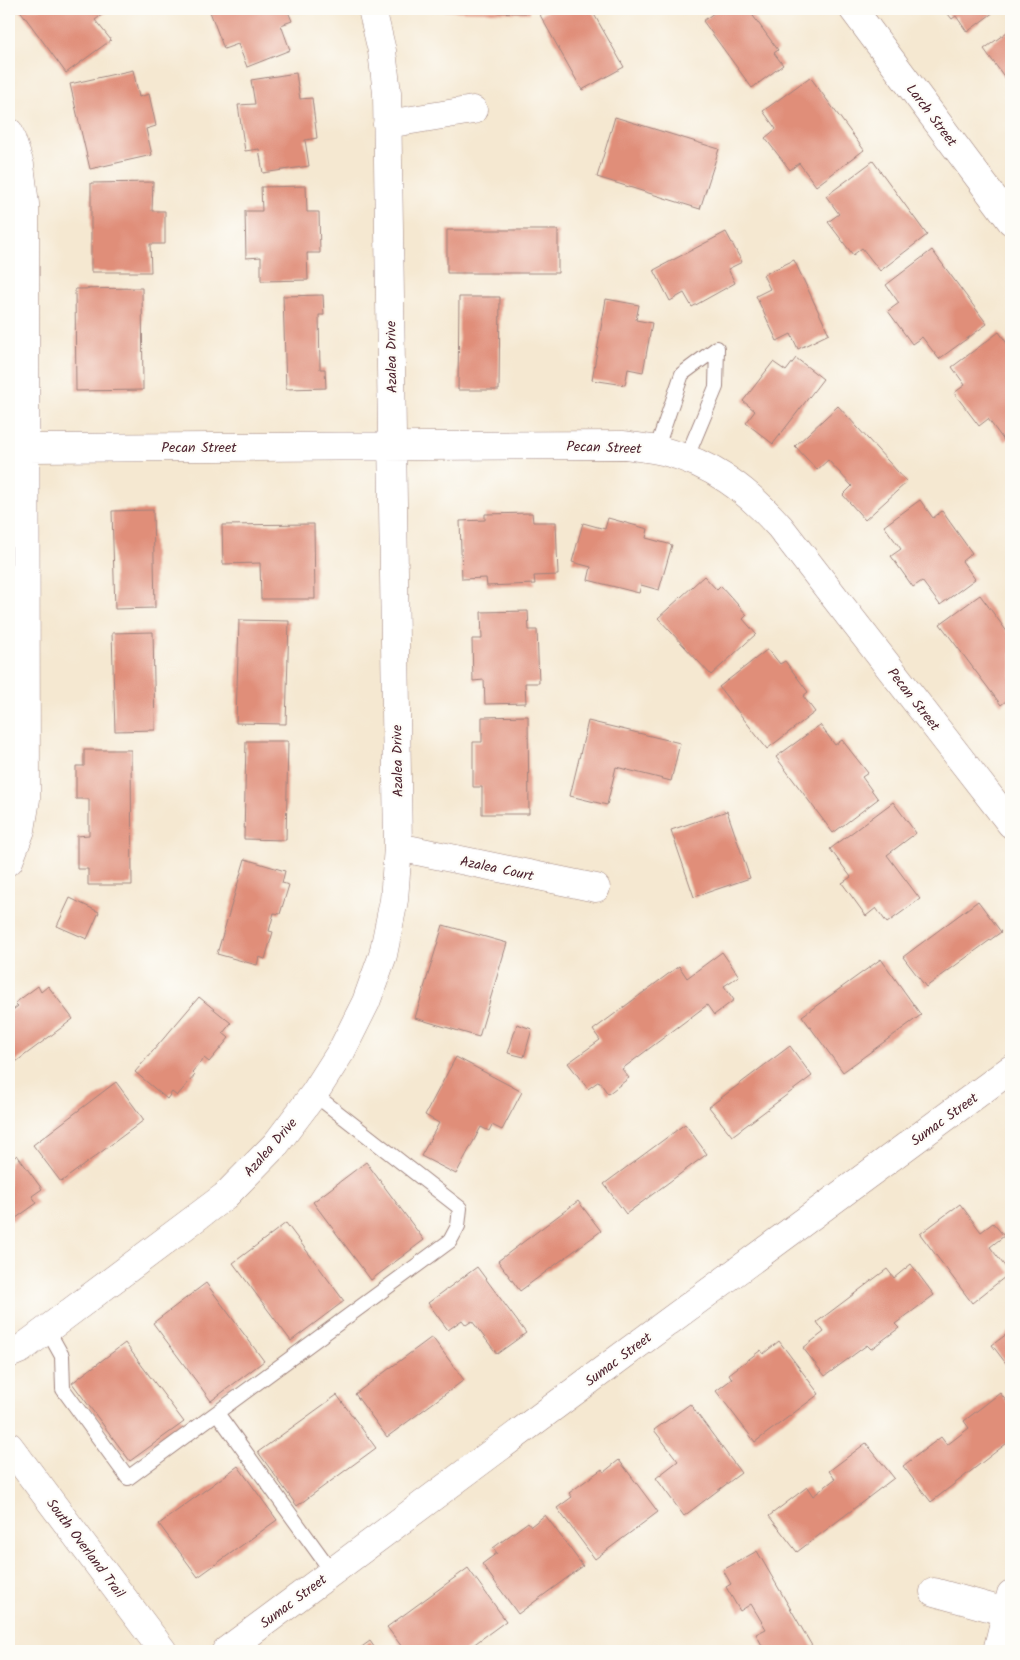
<svg xmlns="http://www.w3.org/2000/svg" width="1020" height="1660" font-family="Kalam,sans-serif">
  <style>
    .building { fill: #e08e79 }
    .lines { fill: none; stroke-linecap: round; stroke-linejoin: round }
    .service-casing { stroke: #a0847e; stroke-width: 16 }
    .minor-casing { stroke: #a0847e; stroke-width: 29 }
    .primary-casing { stroke: #a0847e; stroke-width: 29 }
    .service { stroke: #fff; stroke-width: 14 }
    .minor { stroke: #fff; stroke-width: 28 }
    .primary { stroke: #fff; stroke-width: 28 }
    .labels { text-anchor: middle; stroke-width: 4.5; stroke-linejoin: round; paint-order: stroke }
    .street-label { font-size: 14px; fill: #4a1f2b; stroke: #fdfcf7 }
  </style>
  <rect width="100%" height="100%" fill="#fdfcf7"/>
  <filter id="ink" filterUnits="userSpaceOnUse"><feTurbulence type="fractalNoise" baseFrequency=".02" numOctaves="2"/><feDisplacementMap in="SourceGraphic" scale="10" xChannelSelector="R" yChannelSelector="G"/><feConvolveMatrix kernelMatrix="1 2 1 2 8 2 1 2 1" color-interpolation-filters="sRGB"/></filter>
  <filter id="wash" filterUnits="userSpaceOnUse"><feTurbulence type="fractalNoise" baseFrequency=".0096" numOctaves="4" result="noise"/><feDisplacementMap in="SourceGraphic" scale="20" xChannelSelector="R" yChannelSelector="G"/><feGaussianBlur stdDeviation="1.12" result="paint"/><feColorMatrix in="noise" values="0 0 0 0 0 0 0 0 0 0 0 0 0 0 0 0 0 1.4 0 .05"/><feComposite in="paint" operator="in"/></filter>
  <g filter="url(#wash)">
    <rect width="100%" height="100%" fill="#f5e8d1"/>
    <g id="blocks">
      <path class="building" d="M19,9H105L107,11L95,20L111,40L66,73Z
        M209,9H287L292,21L281,25L290,50L247,67L238,44L224,49Z
        M440,9H530V13L440,11Z
        M550,9H591L624,67L582,90L540,15Z
        M719,9H742L744,12L748,9L778,50L774,53L783,65L752,88L703,21Z
        M944,9H998L967,32L956,16L952,19Z
        M1011,29V86L984,49Z
        M133,70L139,97L149,94L156,126L146,129L152,155L90,169L70,84Z
        M296,73L300,99L312,98L317,138L305,140L309,166L263,173L259,149L245,151L238,105L255,104L251,80Z
        M810,77L864,150L816,186L799,163L790,170L765,138L776,129L763,111Z
        M615,117L719,149L700,209L597,177Z
        M873,161L927,235L880,271L862,248L853,255L828,222L839,214L826,196Z
        M153,182L152,211H165V244H150L151,272H91V183Z
        M306,186L307,212H319L320,253H307L308,280L261,281V257L246,258L245,211H262L261,187Z
        M447,230H558V273H447Z
        M726,232L742,262L728,269L735,283L692,307L684,293L670,301L654,270Z
        M932,250L987,324L939,359L922,337L912,344L888,311L899,303L886,285Z
        M794,260L829,334L798,349L791,334L777,341L756,296L770,289L763,275Z
        M142,288L143,390L76,391L75,289Z
        M323,295L324,315H319L320,369H325L326,388L286,389L283,296Z
        M459,297H500L499,390H458Z
        M606,299L639,305L636,320L652,323L643,372L628,369L625,385L592,380Z
        M999,332L1011,349V437L1005,442L988,419L979,426L954,393L965,385L952,367Z
        M796,358L823,379L773,444L746,423L755,411L743,401L773,362L786,371Z
        M838,406L907,482L865,520L843,495L852,486L828,460L817,470L795,446Z
        M920,500L933,518L942,511L972,553L962,561L975,579L940,605L922,581L913,587L891,556L901,549L884,526Z
        M153,510L155,608L115,609L112,511Z
        M532,513L533,522H556L558,575L534,576L535,584L487,586L486,578L462,579L460,521L485,520V514Z
        M608,518L648,529L646,538L672,545L659,590L641,585L639,593L588,580L591,567L572,562L583,523L605,529Z
        M314,524L315,599H261L260,563L223,564L222,525Z
        M704,576L717,590L721,586L747,615L743,619L756,634L711,675L658,618Z
        M980,595L1011,637V697L1001,705L940,624Z
        M528,611L529,630H537L539,683H525L526,703L485,704L484,680L473,681L472,639H482L481,612Z
        M239,620L289,621L286,724L236,723Z
        M153,632L155,730L115,731L112,633Z
        M768,649L780,664L785,661L808,692L803,696L815,712L767,749L719,687Z
        M528,716L529,814H482V787H473V742H482V717Z
        M588,721L680,743L671,781L616,767L607,805L570,796Z
        M820,725L835,745L842,740L868,773L862,777L878,799L833,833L776,757Z
        M246,741H288L286,840L244,839Z
        M84,750H131L132,885H88V869H77V836L89,835V799H76V766H84Z
        M893,802L916,833L887,855L920,899L887,923L876,908L866,916L842,883L851,877L830,849Z
        M727,811L750,878L694,897L671,830Z
        M245,859L285,871L282,883L289,885L280,914L274,913L269,931L273,932L265,959L259,957L257,965L217,954Z
        M70,898L99,912L87,939L57,926Z
        M978,901L1001,932L926,987L903,957Z
        M443,925L507,943L479,1037L415,1018Z
        M722,952L739,976L724,986L734,1000L714,1015L707,1005L622,1069L629,1078L608,1094L599,1081L588,1089L568,1063L600,1040L593,1030L679,966L687,978Z
        M881,959L921,1015L843,1072L802,1016Z
        M38,986L41,992L48,986L73,1019L9,1067V1013L18,1006L15,1003Z
        M199,997L231,1023L223,1033L229,1038L209,1062L204,1058L192,1072L195,1075L177,1096L172,1092L167,1099L135,1072Z
        M517,1024L532,1029L524,1057L508,1053Z
        M790,1046L812,1076L732,1136L709,1107Z
        M456,1057L522,1092L502,1130L492,1125L489,1131L481,1127L456,1174L421,1156L439,1123L425,1115Z
        M116,1082L144,1120L61,1182L33,1145Z
        M685,1124L707,1154L626,1214L604,1184Z
        M17,1155L42,1189L32,1196L37,1203L12,1221L9,1217V1162Z
        M366,1162L424,1240L371,1280L313,1202Z
        M578,1201L601,1231L520,1291L498,1261Z
        M960,1204L981,1232L993,1223L1004,1236L990,1247L1010,1273L972,1303L920,1234Z
        M286,1223L344,1301L291,1341L233,1263Z
        M911,1264L934,1295L895,1324L899,1328L871,1349L867,1345L825,1376L803,1348L824,1332L817,1322L887,1269L894,1278Z
        M477,1267L526,1333L497,1354L472,1321L466,1325L462,1320L448,1330L428,1303Z
        M206,1283L264,1361L211,1401L153,1323Z
        M1011,1331V1370L992,1345Z
        M432,1337L464,1380L387,1437L355,1394Z
        M779,1341L819,1394L755,1442L716,1391L732,1379L729,1374L761,1350L763,1354Z
        M125,1343L184,1422L130,1461L72,1383Z
        M1000,1393L1011,1407V1440L931,1502L903,1466L941,1437L947,1445L969,1428L964,1421Z
        M337,1395L376,1448L297,1506L258,1452Z
        M690,1404L741,1473L684,1516L656,1478L678,1461L654,1430Z
        M866,1443L894,1478L797,1552L769,1516L807,1487L813,1496L835,1479L829,1471Z
        M619,1460L658,1512L595,1559L557,1508L572,1497L569,1493L602,1469L604,1472Z
        M238,1466L277,1520L198,1577L159,1524Z
        M545,1515L583,1566L518,1614L482,1564L497,1553L493,1548L528,1522L531,1526Z
        M757,1551L815,1651H765L756,1634L766,1629L751,1604L740,1611L726,1587L731,1584L723,1570Z
        M468,1568L506,1621L465,1651H405L387,1627Z
        M370,1641L377,1651H356Z"/>
    </g>
  </g>
  <g filter="url(#ink)">
    <use href="#blocks" fill-opacity="0" stroke="#a0847e" stroke-width="1"/>
    <g class="lines">
      <defs>
        <path id="service" d="M656,450L682,374L717,348
          M686,459L716,387L717,348
          M47,1329L62,1356L63,1389L128,1478L450,1241L458,1226L460,1208L314,1094
          M217,1413L332,1572"/>
        <path id="minor" d="M853,9L1011,221
          M387,124L473,110
          M9,132L20,165L25,204L26,799L21,830L9,861
          M25,448L624,445C637,447 650,448 663,451C713,464 746,489 780,527L1011,824
          M398,847L596,888
          M9,1354L21,1349L225,1196L276,1144L314,1094L342,1050L366,1002L383,955L394,900L398,847L387,93L382,51L372,9
          M934,1592L1006,1612
          M226,1651L622,1356L1011,1069
          M997,1651L1011,1594"/>
        <path id="primary" d="M9,1446L163,1651"/>
      </defs>
      <use href="#service" class="service-casing"/>
      <use href="#minor" class="minor-casing"/>
      <use href="#primary" class="primary-casing"/>
      <use href="#service" class="service"/>
      <use href="#minor" class="minor"/>
      <use href="#primary" class="primary"/>
    </g>
  </g>
  <g class="labels">
    <g class="street-label">
      <text transform="translate(932 115) rotate(53)" y="5">Larch Street</text>
      <text transform="translate(391 357) rotate(-91)" y="5">Azalea Drive</text>
      <text x="199" y="452">Pecan Street</text>
      <text transform="translate(604 447) rotate(2)" y="5">Pecan Street</text>
      <text transform="translate(914 699) rotate(52)" y="5">Pecan Street</text>
      <text transform="translate(397 761) rotate(-91)" y="5">Azalea Drive</text>
      <text transform="translate(497 868) rotate(12)" y="5">Azalea Court</text>
      <text transform="translate(944 1119) rotate(-36)" y="5">Sumac Street</text>
      <text transform="translate(270 1147) rotate(-49)" y="5">Azalea Drive</text>
      <text transform="translate(618 1359) rotate(-37)" y="5">Sumac Street</text>
      <text transform="translate(86 1548) rotate(53)" y="5">South Overland Trail</text>
      <text transform="translate(293 1601) rotate(-37)" y="5">Sumac Street</text>
    </g>
  </g>
  <rect width="1020" height="1660" fill="none" stroke="#fdfcf7" stroke-width="30"/>
</svg>
